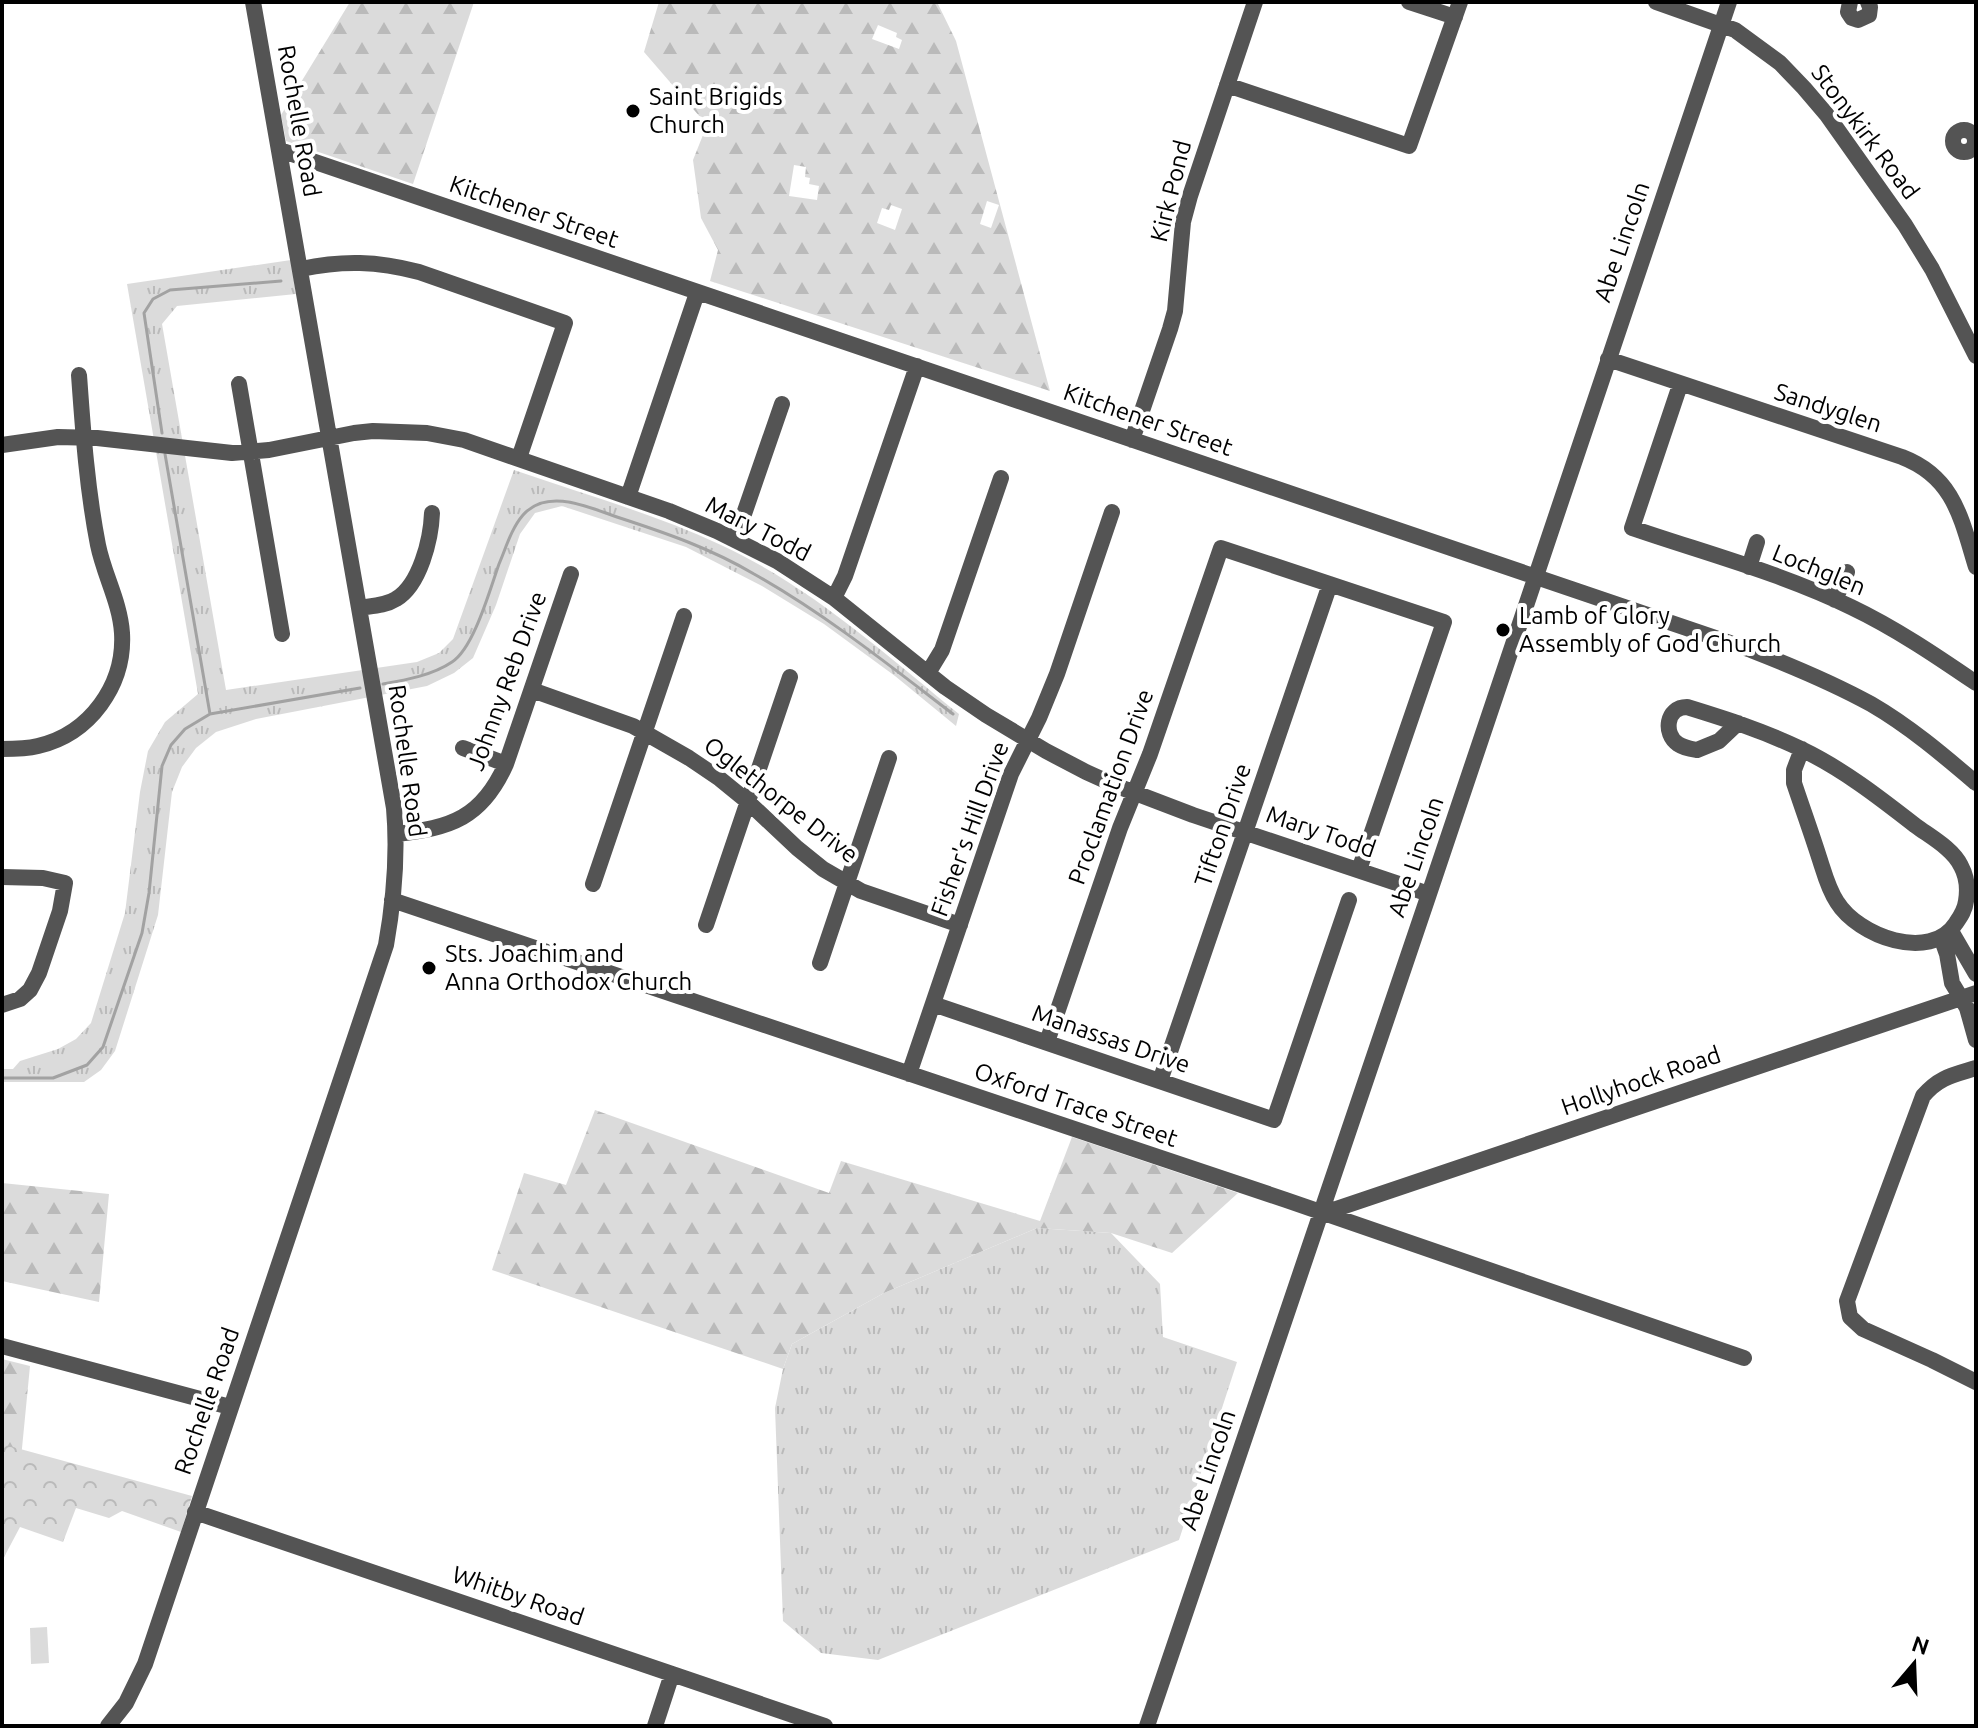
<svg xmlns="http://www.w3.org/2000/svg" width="1978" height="1728" font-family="Ubuntu,sans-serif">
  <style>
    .grass { fill: url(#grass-tufts) }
    .forest { fill: url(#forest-firs); fill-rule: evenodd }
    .park { fill: url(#park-crowns) }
    .pitch { fill: #dbdbdb }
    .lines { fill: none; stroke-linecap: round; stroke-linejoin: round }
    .stream { stroke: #a2a2a2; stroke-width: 3 }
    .minor { stroke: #545454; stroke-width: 16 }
    .poi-dot { fill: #000; stroke: #fff; stroke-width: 3 }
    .labels { text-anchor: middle; stroke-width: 8; stroke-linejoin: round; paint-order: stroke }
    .poi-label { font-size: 24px; fill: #000; stroke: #fff; text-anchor: start }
    .street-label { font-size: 24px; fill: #000; stroke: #fff }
  </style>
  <defs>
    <pattern id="grass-tufts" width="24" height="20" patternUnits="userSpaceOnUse" patternTransform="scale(2)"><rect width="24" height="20" fill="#dbdbdb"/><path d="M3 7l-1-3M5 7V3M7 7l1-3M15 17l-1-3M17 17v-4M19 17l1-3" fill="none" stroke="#bababa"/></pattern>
    <pattern id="forest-firs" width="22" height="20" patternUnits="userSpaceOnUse" patternTransform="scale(2)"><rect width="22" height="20" fill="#dbdbdb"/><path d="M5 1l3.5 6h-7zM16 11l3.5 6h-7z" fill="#bababa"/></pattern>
    <pattern id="park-crowns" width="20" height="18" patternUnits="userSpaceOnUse" patternTransform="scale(2)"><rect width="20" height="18" fill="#dbdbdb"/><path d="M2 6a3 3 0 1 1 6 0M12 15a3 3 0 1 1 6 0" fill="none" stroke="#bababa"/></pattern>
  </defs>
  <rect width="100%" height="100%" fill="#fff"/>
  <path class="grass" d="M291,260L296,294L177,306L162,324L226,690L417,662L439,653L453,639L514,470C583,494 655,514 721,545C810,586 884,653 959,714L956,726L895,676L824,624L762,586L686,547L562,506L535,513L520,534L496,605L473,658L454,673L427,686L256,719L216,732L196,748L182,767L172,792L158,915L115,1051L101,1070L84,1082H2V1069H13L20,1061L58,1049L76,1039L91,1023L125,913L140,792L148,751L165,722L198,694L127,284Z
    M1037,1228L1111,1233L1160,1284L1163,1337L1237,1362L1179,1540L878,1660L821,1653L783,1621L775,1408L783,1369L792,1344L884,1293Z"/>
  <path class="forest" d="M350,2H474L413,184L286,141L281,115Z
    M659,2H937L956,41L1050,391L710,281L718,250L701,218L693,160L707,125L644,52ZM878,25L897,33L896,37L902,40L899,49L872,39ZM794,165L806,167L805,177L810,178L809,184L819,186L817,200L789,196ZM987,201L999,205L991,228L980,224ZM891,205L902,209L895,230L877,223L882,208L889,210Z
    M595,1110L829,1193L841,1161L1040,1221L1072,1137L1238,1193L1172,1253L1111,1233L1037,1228L884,1293L792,1344L783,1369L492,1270L524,1173L566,1185Z
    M2,1183L109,1194L99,1302L2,1281Z
    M2,1359L30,1366L19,1479L2,1561Z"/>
  <path class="park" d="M2,1444L192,1496L181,1532L122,1511L109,1518L76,1508L63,1542L20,1527L2,1561Z"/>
  <path class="pitch" d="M47,1627L49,1663L31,1664L30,1628Z"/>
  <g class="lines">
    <path class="stream" d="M162,433L144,313L153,299L170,290L281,281
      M165,454L210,714
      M383,684C406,680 433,675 452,662C474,648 490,589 499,564C506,548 511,529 523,515C548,487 590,508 620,518C666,533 712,549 754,574C825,614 889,665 953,714
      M2,1078H53L87,1065L103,1047L142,933L149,893L162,766L171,745L185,729L210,714L360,688"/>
    <path class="minor" d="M1409,2L1455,17
      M1656,2L1735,30L1780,63L1804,88L1827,115L1905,225L1932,269L1976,356
      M1850,2L1848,12L1852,18L1858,20L1869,15L1870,7L1868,2
      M1227,85L1409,146L1460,2
      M1953 141a11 11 0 1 1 22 0a11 11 0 1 1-22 0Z
      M280,150L1751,650C1792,666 1833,683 1871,704C1909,726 1943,755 1976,783
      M301,269C343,260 377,261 419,272L565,323L519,458
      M1608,359L1902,457C1954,477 1961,518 1976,567
      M239,384L282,634
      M1680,385L1632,528C1705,553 1781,573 1851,607C1895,628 1935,655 1976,683
      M1132,440L1170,329L1175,311L1183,222L1190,196L1255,2
      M2,445L58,437L97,438L232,453L269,450L354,433L373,431L427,433L464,440L669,511L717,531L777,561L834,598L945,687L986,715L1046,751L1086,772L1117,786L1193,815L1429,894
      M628,497L697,293
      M735,540L782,404
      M1749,567L1757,542
      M834,598L845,576L917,366
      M1835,600L1847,572
      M359,608C371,606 385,606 396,599C420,585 431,539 432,513
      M928,673L942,650L1001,478
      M532,690L633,726L689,758L720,779L747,801L797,848L823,869L861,891L960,925
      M1738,723L1719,741L1697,750C1691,749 1684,748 1678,744C1663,734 1666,707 1687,707C1726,719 1764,731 1801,749C1843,769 1880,798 1916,826C1931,837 1953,849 1961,866C1967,877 1968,889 1966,901C1965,910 1961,916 1956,923C1930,963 1858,936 1837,902C1828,889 1824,872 1819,857C1811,832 1802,807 1794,783V770L1802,749
      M463,748L506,764
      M2,749C15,749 26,749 38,746C90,734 125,685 122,633C120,602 104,575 98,545C87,489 83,431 79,375
      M396,834C451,828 482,818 506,764L571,574
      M2,877L43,878L65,883L60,911L39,973L30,990L20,999L2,1005
      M593,884L684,616
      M392,900L1286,1200L1744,1358
      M706,925L790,677
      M1951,931L1976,974
      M1941,937L1947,954L1952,983L1967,1008L1976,1040
      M820,963L889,758
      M933,1004L1274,1120L1349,900
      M1047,1042L1120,828L1150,754L1221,548L1444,622L1359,870
      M1976,1068C1953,1075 1939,1077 1923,1096L1847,1301L1850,1317L1863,1329L1932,1360L1976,1382
      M909,1074L1011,774L1039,718L1057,674L1112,512
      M1160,1081L1330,584
      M1322,1213L1336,1209L1976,993
      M2,1346L230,1407
      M195,1512L825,1726
      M108,1726L126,1703L145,1664L386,945C394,900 398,854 394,808L253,2
      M655,1726L672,1674
      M1147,1726L1429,894L1729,2"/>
  </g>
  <g class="poi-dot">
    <circle cx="633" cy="111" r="8"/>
    <circle cx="1503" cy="630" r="8"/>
    <circle cx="429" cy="968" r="8"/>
  </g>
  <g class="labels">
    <g class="poi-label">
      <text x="649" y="105">Saint Brigids<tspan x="649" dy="28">Church</tspan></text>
      <text x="1519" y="624">Lamb of Glory<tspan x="1519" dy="28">Assembly of God Church</tspan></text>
      <text x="445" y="962">Sts. Joachim and<tspan x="445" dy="28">Anna Orthodox Church</tspan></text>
    </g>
    <g class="street-label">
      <text transform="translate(299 121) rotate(80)" y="8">Rochelle Road</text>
      <text transform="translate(1865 132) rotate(53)" y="8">Stonykirk Road</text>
      <text transform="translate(1171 191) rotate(-76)" y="8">Kirk Pond</text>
      <text transform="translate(534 212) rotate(19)" y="8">Kitchener Street</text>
      <text transform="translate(1622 242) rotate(-71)" y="8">Abe Lincoln</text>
      <text transform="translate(1828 408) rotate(18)" y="8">Sandyglen</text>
      <text transform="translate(1148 420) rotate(19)" y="8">Kitchener Street</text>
      <text transform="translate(758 529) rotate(27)" y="8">Mary Todd</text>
      <text transform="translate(1819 570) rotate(22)" y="8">Lochglen</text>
      <text transform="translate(507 681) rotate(-70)" y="8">Johnny Reb Drive</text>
      <text transform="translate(407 761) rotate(82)" y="8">Rochelle Road</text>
      <text transform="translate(1111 787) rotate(-70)" y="8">Proclamation Drive</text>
      <text transform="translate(781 800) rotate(38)" y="8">Oglethorpe Drive</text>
      <text transform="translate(1223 825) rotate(-71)" y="8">Tifton Drive</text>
      <text transform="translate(970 829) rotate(-70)" y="8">Fisher's Hill Drive</text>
      <text transform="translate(1321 832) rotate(19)" y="8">Mary Todd</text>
      <text transform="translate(1416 857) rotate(-71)" y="8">Abe Lincoln</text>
      <text transform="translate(1111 1039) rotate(19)" y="8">Manassas Drive</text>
      <text transform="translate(1641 1081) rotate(-19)" y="8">Hollyhock Road</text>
      <text transform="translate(1076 1105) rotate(19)" y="8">Oxford Trace Street</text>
      <text transform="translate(207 1401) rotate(-71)" y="8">Rochelle Road</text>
      <text transform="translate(1208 1470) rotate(-71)" y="8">Abe Lincoln</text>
      <text transform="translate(518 1596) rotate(19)" y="8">Whitby Road</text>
    </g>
  </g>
  <rect width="1978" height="1728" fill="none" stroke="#000000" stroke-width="8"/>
  <g transform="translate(1914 1664) rotate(19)" stroke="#ffffff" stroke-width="6" paint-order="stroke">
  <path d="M0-6L14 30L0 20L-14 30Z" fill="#000000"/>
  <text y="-12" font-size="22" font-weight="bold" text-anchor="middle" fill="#000000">N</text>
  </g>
</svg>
